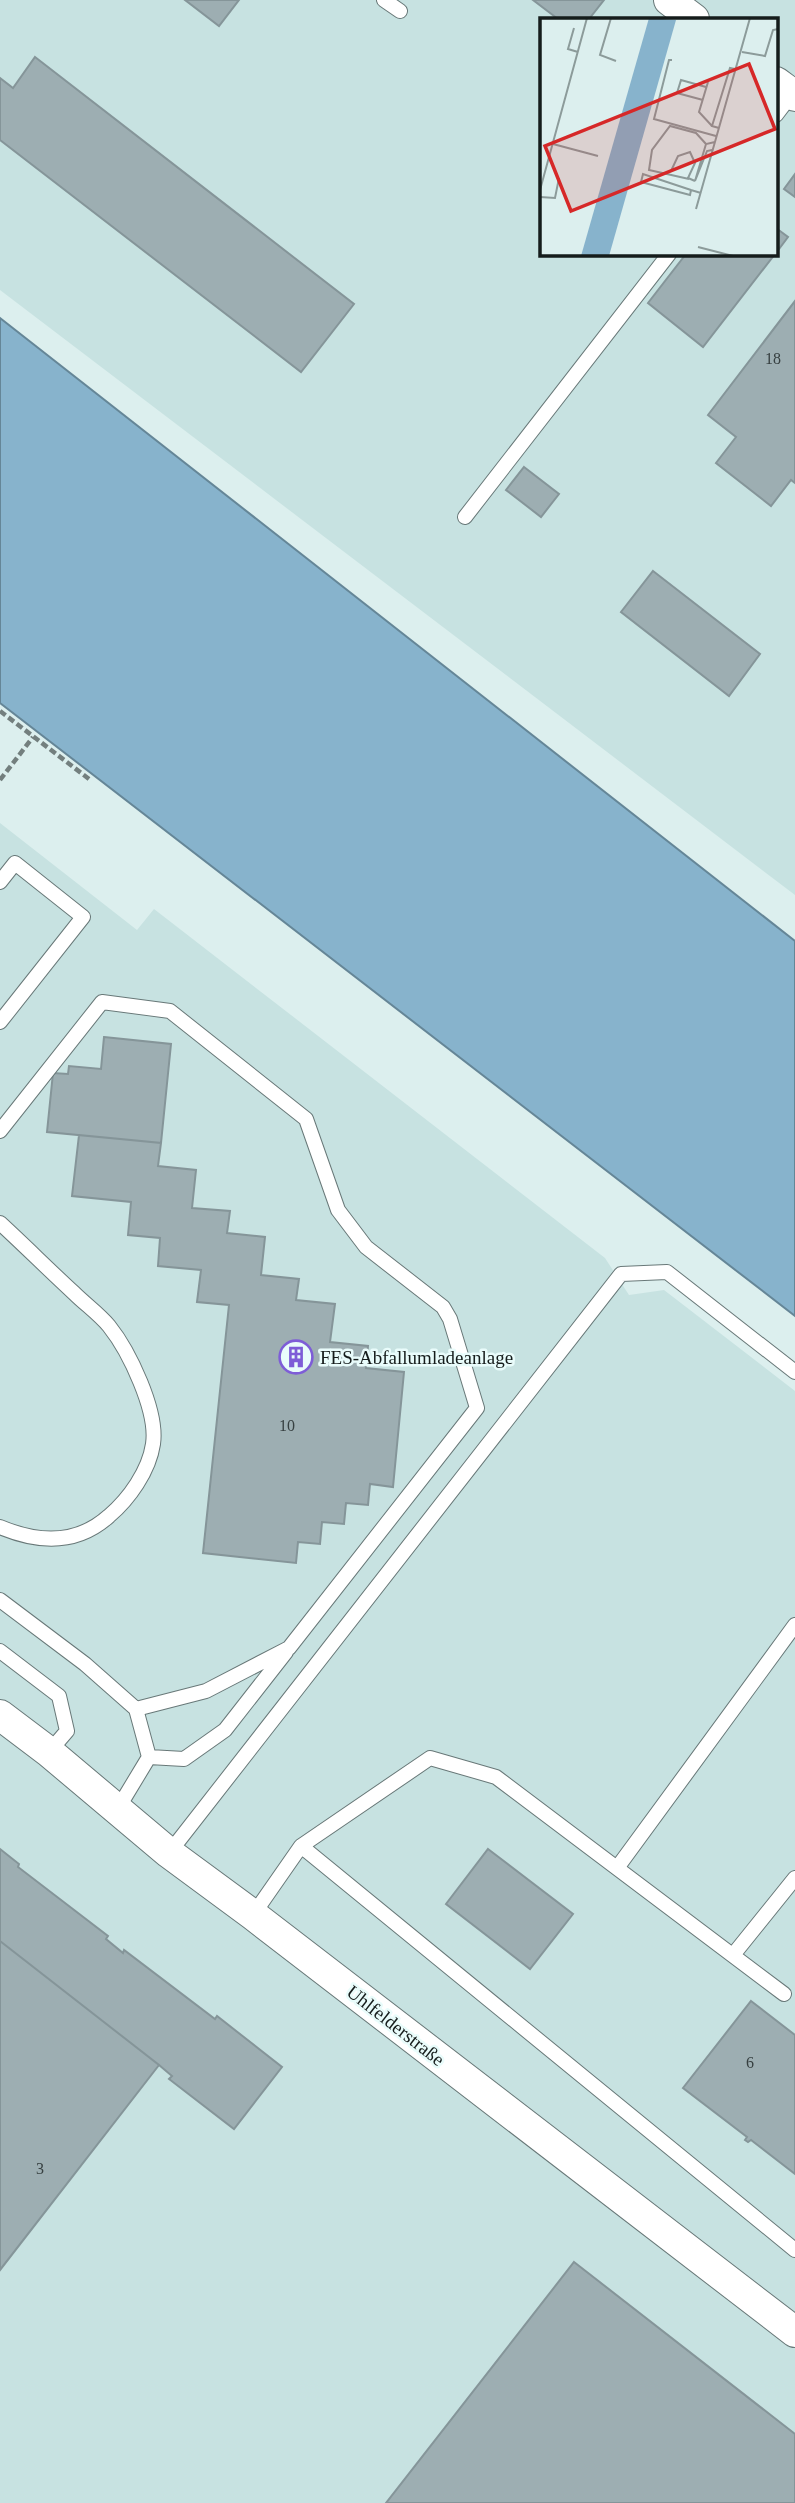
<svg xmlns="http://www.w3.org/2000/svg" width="795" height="2503" font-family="Georgia,serif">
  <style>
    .built { fill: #c7e2e1; fill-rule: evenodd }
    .water { fill: #87b3cc; stroke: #658697; stroke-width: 2 }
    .building { fill: #9daeb2; stroke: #859599; stroke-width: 2 }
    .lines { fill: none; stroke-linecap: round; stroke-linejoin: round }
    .lane-casing { stroke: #687878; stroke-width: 16 }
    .street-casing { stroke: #687878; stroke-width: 32 }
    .path { stroke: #737f7e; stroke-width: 4.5; stroke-dasharray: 7 3.5; stroke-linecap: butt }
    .lane { stroke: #fff; stroke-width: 14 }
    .street { stroke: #fff; stroke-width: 30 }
    .labels { text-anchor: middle; stroke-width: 5; stroke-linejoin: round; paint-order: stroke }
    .number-label { font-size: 16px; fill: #374041 }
    .poi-label { font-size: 19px; fill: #151c1b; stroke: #e9fcfb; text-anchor: start }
    .street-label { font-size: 19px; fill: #151c1b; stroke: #e9fcfb }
    .inset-road { fill: none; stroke: #8c9b9a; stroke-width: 2 }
    .view { fill: #d62828; fill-opacity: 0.15; stroke: #d62828; stroke-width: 3.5 }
    .inset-edge { fill: none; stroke: #151c1b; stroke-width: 3.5 }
  </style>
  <rect width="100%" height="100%" fill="#dcefee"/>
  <path class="built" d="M0,0H795V895L0,290ZM541,19H776V254H541Z
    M0,823L137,930L154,909L605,1258L629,1295L664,1290L795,1391V2503H0Z"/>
  <path class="water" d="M0,318L795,941V1316L0,703Z"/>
  <path class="building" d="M185,0H239L219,26Z
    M533,0H604L589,19H558Z
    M35,57L354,304L301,372L0,140V78L13,88Z
    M795,174V197L784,189Z
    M776,228L788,237L776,253Z
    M686,254H775L703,347L648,303Z
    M795,301V483L791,480L771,506L716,463L736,437L708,415Z
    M524,467L559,494L541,517L506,490Z
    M653,571L760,654L729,696L621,612Z
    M104,1037L171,1044L161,1143L47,1132L53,1073L68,1074L69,1066L101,1069Z
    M79,1135L161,1143L158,1166L196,1170L192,1208L230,1211L227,1233L265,1237L261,1275L299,1279L296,1300L335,1304L330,1342L368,1346L366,1368L404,1372L393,1487L370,1484L368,1505L346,1503L344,1524L322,1522L320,1544L298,1542L296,1563L203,1553L229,1305L197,1302L201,1270L158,1266L160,1238L128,1235L131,1202L72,1196Z
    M0,1849L19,1864L18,1867L108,1936L106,1939L123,1953L124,1950L215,2019L217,2016L282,2067L234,2129L169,2079L172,2076L159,2065L0,1941Z
    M488,1849L573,1914L530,1969L446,1904Z
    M0,1941L159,2065L0,2270Z
    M751,2001L795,2035V2174L751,2140L748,2142L745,2140L747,2137L683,2088Z
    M574,2262L795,2434V2503H386Z"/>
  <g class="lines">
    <defs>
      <path id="lane" d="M384,0L400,11
        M776,115L792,94
        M465,517L669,254
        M0,882L15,863L83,917L0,1022
        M0,1131L102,1002L170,1011L306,1119L338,1210L366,1247L443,1307L450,1319L477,1408L289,1648L206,1691L136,1709
        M0,1223C25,1246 49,1270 74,1293C85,1304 99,1314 109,1326C129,1351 158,1411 153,1444C149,1471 129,1499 109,1516C77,1545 38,1543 0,1527
        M0,1600L85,1664L136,1709L149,1757L117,1810
        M0,1651L59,1696L67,1731L49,1752
        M149,1757L184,1759L225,1730L286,1652
        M301,1846L430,1758L496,1777L784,1994
        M169,1853L621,1274L667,1272L795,1372
        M617,1868L795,1625
        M253,1915L301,1846L795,2250
        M733,1955L795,1878"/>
      <path id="street" d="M669,0L694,19
        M776,82L795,96
        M0,1715L49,1752L169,1853L253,1915L795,2332"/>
    </defs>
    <use href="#lane" class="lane-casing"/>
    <use href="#street" class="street-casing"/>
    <path class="path" d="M0,711L89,779
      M0,780L33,737"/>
    <use href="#lane" class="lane"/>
    <use href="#street" class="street"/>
  </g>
  <defs>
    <symbol id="building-ring" viewBox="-11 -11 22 22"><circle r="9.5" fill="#e9fcfb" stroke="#7e5dd7" stroke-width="1.5"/><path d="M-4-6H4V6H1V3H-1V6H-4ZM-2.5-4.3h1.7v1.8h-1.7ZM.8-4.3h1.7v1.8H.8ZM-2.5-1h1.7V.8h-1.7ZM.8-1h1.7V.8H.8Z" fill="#7e5dd7"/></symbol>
  </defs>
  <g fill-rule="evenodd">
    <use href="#building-ring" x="277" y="1338" width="38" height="38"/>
  </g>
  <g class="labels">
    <g class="number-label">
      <text x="773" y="364">18</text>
      <text x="287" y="1431">10</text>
      <text x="750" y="2068">6</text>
      <text x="40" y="2174">3</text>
    </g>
    <g class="poi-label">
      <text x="320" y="1364">FES-Abfallumladeanlage</text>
    </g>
    <g class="street-label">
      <text transform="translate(396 2025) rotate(38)" y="7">Uhlfelderstraße</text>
    </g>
  </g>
  <g transform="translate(540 18)">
    <rect width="238" height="238" fill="#dcefee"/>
    <path d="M109,0L136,2L69,238H41Z" fill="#87b3cc"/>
    <path class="inset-road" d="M71,0L60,37L76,43M34,10L28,31L38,34M202,34L225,38L233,12L238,11M132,42H129L114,101L176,118M168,64L159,94L172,108M163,82L137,75L141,62L166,69M179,110L172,108L190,50L195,51M13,126L58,138M131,153L138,138L150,134L155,145L148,160L155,163M149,161L109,152L112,132L130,108L156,115L166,126M155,163L166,126L175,124M155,163L167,133L172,132M0,172L47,0M151,172L103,156L101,164L150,177L151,172L161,175M0,179L15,180L19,160M156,191L210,0M158,229L193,238"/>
    <path class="view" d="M209,46L235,111L31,193L5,128Z"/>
    <rect width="238" height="238" class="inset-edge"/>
  </g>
</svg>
